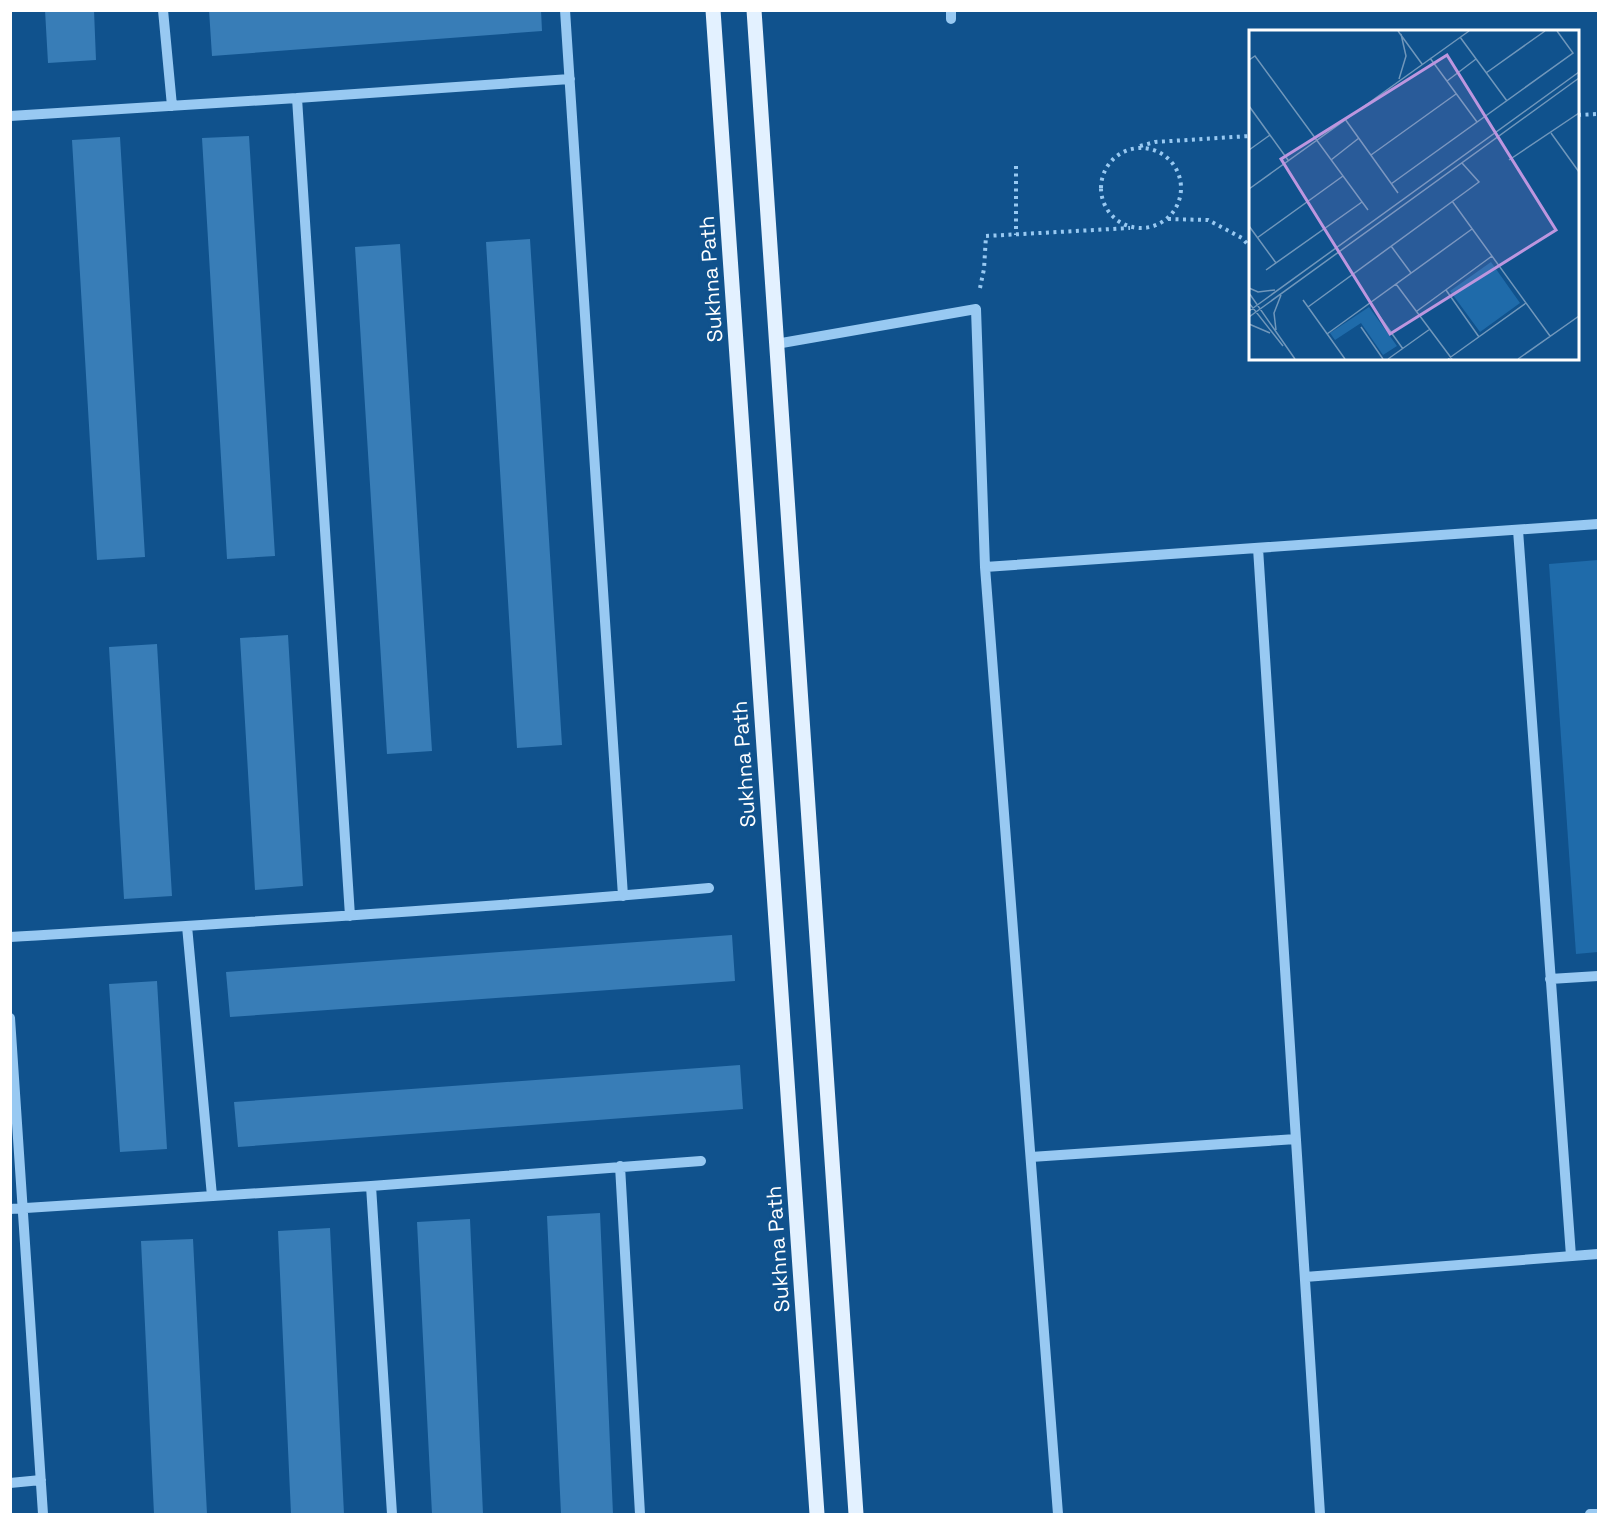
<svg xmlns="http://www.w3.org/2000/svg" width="1609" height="1525" font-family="'Space Grotesk',sans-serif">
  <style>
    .green { fill: #1f6baa }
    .building { fill: #387db7 }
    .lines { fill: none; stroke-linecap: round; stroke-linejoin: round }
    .path { stroke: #98c9f2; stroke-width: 4; stroke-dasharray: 3 4.5; stroke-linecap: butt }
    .minor { stroke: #98c9f2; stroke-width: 10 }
    .major { stroke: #e3f1ff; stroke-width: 15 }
    .labels { text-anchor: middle; stroke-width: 6; stroke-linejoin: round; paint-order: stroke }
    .street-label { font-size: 21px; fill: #fff; stroke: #10528d }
    .inset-road { fill: none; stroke: #7097bb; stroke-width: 1.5 }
    .view { fill: #bd96df; fill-opacity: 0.15; stroke: #bd96df; stroke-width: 3 }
    .inset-edge { fill: none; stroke: #fff; stroke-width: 3 }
  </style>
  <rect width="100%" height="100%" fill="#10528d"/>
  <path class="green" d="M1598,560V952L1576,954L1549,564Z"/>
  <path class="building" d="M45,10H94L96,60L48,63Z
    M209,10H541L542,31L212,56Z
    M249,136L275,556L227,559L202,138Z
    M120,137L145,557L97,560L72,140Z
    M530,239L562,745L517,748L486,242Z
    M400,244L432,751L387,754L355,247Z
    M288,635L303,886L255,890L240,638Z
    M157,644L172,896L124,899L109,647Z
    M732,935L735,981L230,1017L226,972Z
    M157,981L167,1149L120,1152L109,984Z
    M740,1065L743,1109L238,1147L234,1102Z
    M600,1213L613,1514H561L547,1216Z
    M470,1219L483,1514H432L417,1222Z
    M330,1228L344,1514H291L278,1231Z
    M193,1239L207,1514H154L141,1241Z"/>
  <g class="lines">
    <path class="path" d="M1578,115L1598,114
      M1140,146L1155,142L1250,136
      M1101 188a40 40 0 1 1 80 0a40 40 0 1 1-80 0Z
      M1016,166V235
      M1168,219L1208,220L1242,238L1250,247
      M980,288L984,269L986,236L1130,228"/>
    <path class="minor" d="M163,10L172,106
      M565,10L623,896
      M951,10V19
      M297,98L350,916
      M10,116L297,98L570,79
      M776,344L976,309L985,567L1058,1514
      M1518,530L1571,1256
      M1258,548L1320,1514
      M985,567L1598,524
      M187,926L212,1196
      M10,937C243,922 476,909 709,888
      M1550,979L1598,976
      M10,1018L43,1514
      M1031,1157L1296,1139
      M620,1166L640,1514
      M371,1186L392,1514
      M10,1209L371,1186L701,1161
      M1305,1277L1598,1254
      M10,1483L41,1480
      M1590,1514H1598"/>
    <path class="major" d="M713,10L817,1514
      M754,10L856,1514"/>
  </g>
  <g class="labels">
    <g class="street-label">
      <text transform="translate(711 279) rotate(-94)" y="7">Sukhna Path</text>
      <text transform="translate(744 764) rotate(-94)" y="7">Sukhna Path</text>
      <text transform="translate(778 1249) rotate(-94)" y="7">Sukhna Path</text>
    </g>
  </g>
  <g transform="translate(1249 30)">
    <rect width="330" height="330" fill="#10528d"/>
    <path d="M242,232L271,273L231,302L201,261ZM120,277L148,316L134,325L112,293L86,310L81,303Z" fill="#1f6baa"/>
    <path class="inset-road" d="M149,1L173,34M211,7L258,71M181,28L228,92M0,30L6,26L119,180M237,43L296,1M150,49L157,26L152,4M198,51L227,29M0,76L39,130M96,89L149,163M302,103L330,142M0,120L21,105M122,125L207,64M82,130L110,108M260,130L330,83M142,154L324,23L308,1M0,159L220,1M203,171L301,306M0,196L27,233M8,208L94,146M142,216L162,243M17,240L113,172M147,254L203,329M0,258L9,262L26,260M197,260L230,307M0,263L46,329M54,270L96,329M0,273L34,316M121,273L154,319M59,277L230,152L213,133M0,281L330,42M168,281L243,226M0,287L330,48M0,294L21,303M112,297L134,329M27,300L25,283L32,265M78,304L223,199M139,329L181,299M199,329L277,273M269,329L330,286"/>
    <path class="view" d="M198,25L307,200L141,304L32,129Z"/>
    <rect width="330" height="330" class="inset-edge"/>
  </g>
  <rect width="1609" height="1525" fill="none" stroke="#ffffff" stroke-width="24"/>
</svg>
